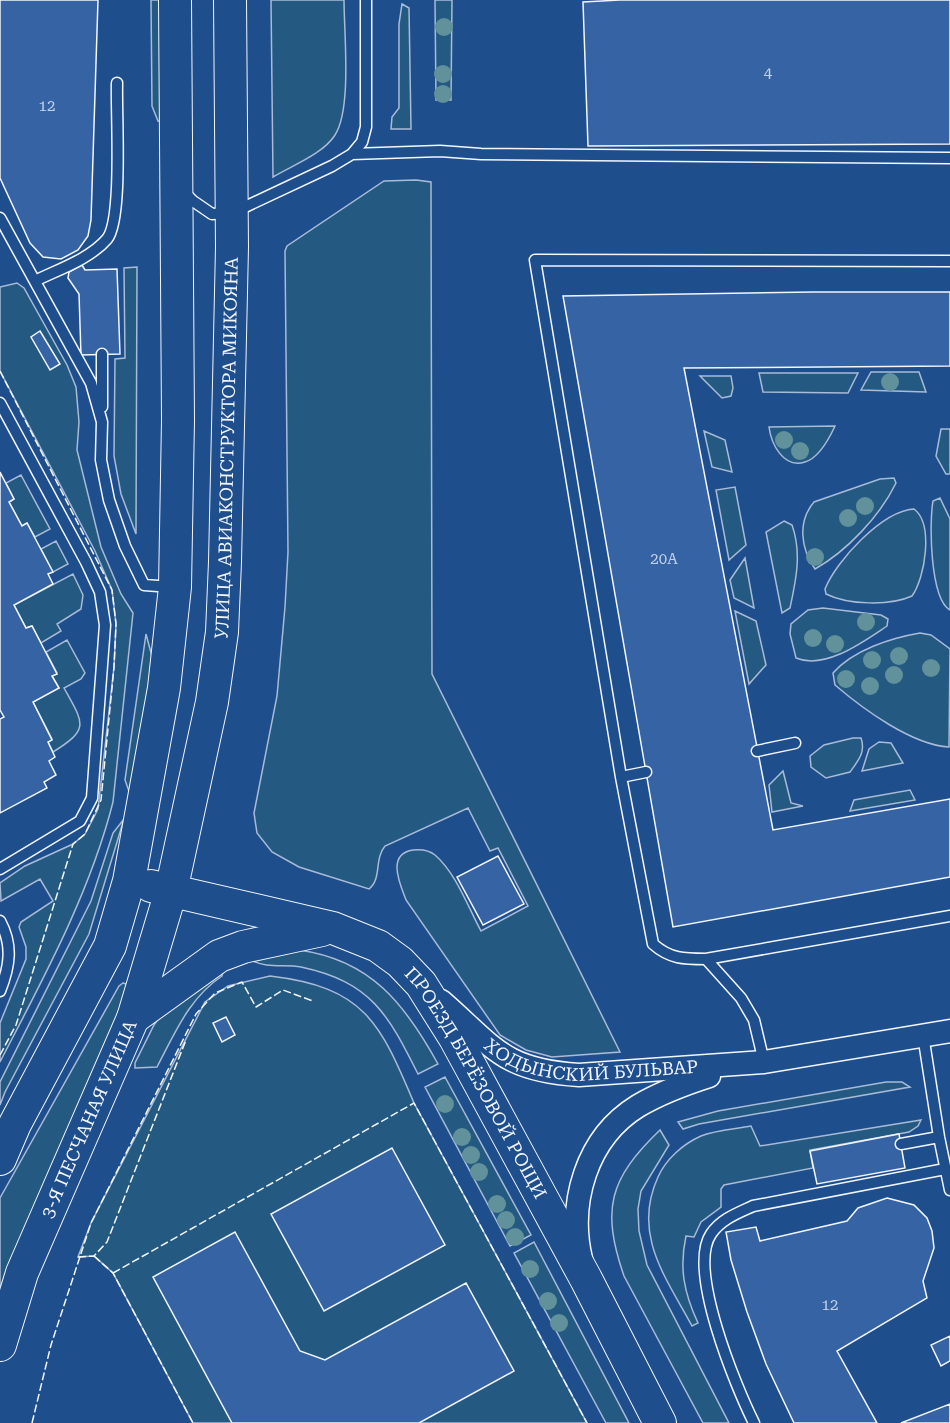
<svg xmlns="http://www.w3.org/2000/svg" width="950" height="1423" font-family="'Roboto Serif',serif">
  <style>
    .green { fill: #245a82; stroke: #a8bbd7; stroke-width: 1.5 }
    .building { fill: #3563a3; stroke: #f2f6ff; stroke-width: 1.5 }
    .lines { fill: none; stroke-linecap: round; stroke-linejoin: round }
    .lane-casing { stroke: #f2f6ff; stroke-width: 13 }
    .street-casing { stroke: #f2f6ff; stroke-width: 25 }
    .secondary-casing { stroke: #f2f6ff; stroke-width: 34 }
    .lane { stroke: #1f4e8c; stroke-width: 10 }
    .street { stroke: #1f4e8c; stroke-width: 22 }
    .secondary { stroke: #1f4e8c; stroke-width: 32 }
    .fence { stroke: #f2f6ff; stroke-width: 1.5; stroke-dasharray: 8 3; stroke-linecap: butt }
    .tree { fill: #61919a }
    .labels { text-anchor: middle; stroke-width: 4.5; stroke-linejoin: round; paint-order: stroke }
    .number-label { font-size: 15px; fill: #c3d1e8 }
    .street-label { font-size: 18px; fill: #f2f6ff; stroke: #1f4e8c }
  </style>
  <rect width="100%" height="100%" fill="#1f4e8c"/>
  <path class="green" d="M151,0H165L164,122L158,121L152,106Z
    M271,0H344C344,33 352,109 335,135C323,154 293,165 273,177Z
    M435,0H452L451,100H436Z
    M402,4L409,8L411,129H391L392,117L399,108V24Z
    M416,180L431,182L432,674L620,1052L552,1057L526,1050L500,1035L406,900C400,884 386,854 413,850C421,849 429,850 435,855C456,873 468,907 481,931L528,906L498,848L490,851L468,808L385,846C374,859 382,879 369,889L299,867L272,852L257,833L254,813L277,696L285,607L288,552L285,251L287,246L384,181Z
    M137,267L136,534L121,494L114,456L115,359L125,358L124,268Z
    M17,283L24,288L67,365L76,387L79,422L77,450L101,547L121,594L133,613L113,802C90,893 43,979 0,1062V1023L26,959V947L19,927L21,922L53,901L40,879L1,901L0,883L25,866L73,844L85,834L98,809L114,667L116,624L112,590L95,551L0,371V287Z
    M871,372H919L926,392L861,390Z
    M759,373H858L848,393L763,392Z
    M700,376H731L733,388L731,396L722,398Z
    M835,426C829,439 819,458 805,462C783,469 771,443 769,427Z
    M941,429H950V474H946L936,456Z
    M704,431L725,440L732,472L712,467Z
    M21,475L50,529L35,537L27,523L22,526L9,502L14,499L6,483Z
    M894,478L896,483C880,516 847,551 815,569C801,549 797,522 814,502L880,479Z
    M735,487L746,545L729,560L716,490Z
    M940,498L950,519V610C930,599 929,523 933,501Z
    M914,509C934,524 925,578 912,596C890,606 848,605 826,594L825,589C836,561 882,511 914,509Z
    M784,521L792,525C802,553 796,580 790,608L782,613L766,532Z
    M56,541L68,564L53,572L41,549Z
    M745,558L754,608L734,598L730,580Z
    M73,574L83,595L81,609L57,624L61,631L41,643L32,626L26,628L14,605Z
    M823,608L881,615L888,619L887,626C863,642 825,670 796,658L790,634L791,624L808,610Z
    M735,611L756,621L766,665L749,684Z
    M920,633L931,635L950,649L949,747C912,745 863,709 835,685L833,673C853,650 891,638 920,633Z
    M146,634L154,664L130,794L125,780Z
    M67,640L85,673L81,679L64,688C84,724 90,729 53,752L48,742L52,739L33,702L59,688L52,676L57,673L46,652Z
    M853,738H861C866,752 858,761 850,772L826,778L811,767L810,756L824,745Z
    M879,742L891,743L903,763L862,771L869,749Z
    M783,771L791,803L803,806L772,812L769,785Z
    M910,790L915,800L850,811L854,800Z
    M124,819L89,934L5,1092L0,1105V1082L91,901L113,833Z
    M299,950C371,960 405,1004 438,1064L418,1074C388,1014 371,982 301,967C284,964 267,969 251,960Z
    M224,966L222,976C189,998 175,1033 157,1067L135,1068V1063L154,1025L174,997Z
    M270,976C364,987 380,1022 414,1103L587,1423H193L113,1273L94,1256L78,1257L91,1223L205,1002L228,986Z
    M123,983L133,986L0,1295V1198L119,986Z
    M445,1077L531,1235L510,1246L425,1087Z
    M886,1082H902L910,1087L699,1124L683,1129L678,1122L718,1111Z
    M921,1120L918,1126L909,1132L810,1150L813,1168L724,1185L721,1189V1207L701,1222L694,1237L686,1236C679,1268 684,1293 698,1323L692,1326C665,1276 632,1234 658,1177C666,1159 683,1144 701,1136C715,1130 735,1129 751,1126L760,1146Z
    M660,1130L669,1145L641,1191L638,1209L639,1231L647,1265L729,1423H703L624,1276C601,1209 609,1179 660,1130Z
    M534,1242L629,1423H606L514,1253Z"/>
  <path class="building" d="M0,0H98L91,220L88,236L78,250L61,259L43,257L30,243L0,178Z
    M620,0H950V144L588,146L583,2Z
    M620,0H950V144L588,146L583,2Z
    M82,265L85,270L117,269L120,354L81,355L79,294L68,278L69,272Z
    M813,292H950V366L684,368L773,830L950,799V877L673,927L563,296Z
    M40,331L60,364L50,370L31,337Z
    M0,472L14,499L9,502L22,526L27,523L53,572L48,574L53,584L14,605L26,628L32,626L57,674L52,676L59,688L33,702L52,740L48,742L55,757L49,761L56,775L44,782L47,788L0,813V719L4,717L0,710Z
    M498,856L524,904L483,925L457,877Z
    M226,1017L235,1035L222,1042L213,1023Z
    M899,1134L905,1168L817,1184L810,1151Z
    M392,1148L445,1245L324,1311L271,1214Z
    M887,1198L914,1205L927,1218L932,1231L934,1248L923,1281L927,1298L837,1351L877,1423H794L766,1364L747,1312L731,1260L726,1232L756,1227L760,1241L847,1221L858,1208Z
    M235,1232L300,1351L325,1360L466,1283L514,1371L419,1423H232L153,1277Z
    M950,1336V1361L941,1366L931,1345Z
    M950,1404V1423H901Z"/>
  <g class="lines">
    <defs>
      <path id="lane" d="M352,154L440,151L481,154L950,158
        M182,190L193,201L212,214L232,213L332,166L352,154L362,142L366,127V0
        M0,218L91,383L102,422L101,460L109,500L125,546L144,585L172,587
        M950,261L535,260L621,777L653,944C670,959 684,959 706,959L950,916
        M35,281C57,270 90,259 107,239C123,220 116,113 117,83
        M102,354V407
        M0,403L86,562L100,592L105,625L92,798L80,821L0,869
        M757,751L795,743
        M621,777L646,772
        M0,921C13,945 10,966 0,991
        M706,959L741,998L754,1020L764,1062
        M923,1035L939,1137L950,1190
        M901,1144L939,1137
        M754,1423C736,1387 687,1269 711,1234C721,1219 738,1213 753,1206L945,1169"/>
      <g id="street">
        <path id="s1" d="M441,1001C494,1047 502,1070 579,1075L764,1062L950,1031"/>
        <path d="M581,1259C568,1203 586,1138 638,1106C660,1093 684,1084 709,1076"/>
      </g>
      <g id="secondary">
        <path id="s2" d="M151,886L333,928L378,946L400,962L421,984L455,1038L586,1279L660,1423"/>
        <path d="M133,1018L219,956L243,947L322,930"/>
        <path d="M0,1159L15,1124L110,946L129,881L164,688L175,587L178,420L175,0"/>
        <path id="s3" d="M0,1345L22,1273L133,1018L171,891L212,702L222,632L225,562L232,247L230,0"/>
      </g>
    </defs>
    <use href="#lane" class="lane-casing"/>
    <use href="#street" class="street-casing"/>
    <use href="#secondary" class="secondary-casing"/>
    <use href="#lane" class="lane"/>
    <use href="#street" class="street"/>
    <use href="#secondary" class="secondary"/>
    <path class="fence" d="M0,371L112,590L116,624L114,667L101,800L85,834L73,844L16,1025L0,1055
      M94,1256L113,1273L193,1423
      M78,1257L94,1256L107,1242L186,1040
      M113,1273L414,1103L587,1423
      M32,1423L51,1345L91,1223L196,1014L215,993L242,982L256,1007L283,990L313,1001"/>
  </g>
  <g class="tree">
    <circle cx="444" cy="27" r="9"/>
    <circle cx="443" cy="74" r="9"/>
    <circle cx="443" cy="94" r="9"/>
    <circle cx="890" cy="382" r="9"/>
    <circle cx="784" cy="440" r="9"/>
    <circle cx="800" cy="451" r="9"/>
    <circle cx="865" cy="506" r="9"/>
    <circle cx="848" cy="518" r="9"/>
    <circle cx="815" cy="557" r="9"/>
    <circle cx="866" cy="622" r="9"/>
    <circle cx="813" cy="638" r="9"/>
    <circle cx="835" cy="644" r="9"/>
    <circle cx="899" cy="656" r="9"/>
    <circle cx="872" cy="660" r="9"/>
    <circle cx="931" cy="668" r="9"/>
    <circle cx="894" cy="675" r="9"/>
    <circle cx="846" cy="679" r="9"/>
    <circle cx="870" cy="686" r="9"/>
    <circle cx="445" cy="1104" r="9"/>
    <circle cx="462" cy="1137" r="9"/>
    <circle cx="471" cy="1155" r="9"/>
    <circle cx="479" cy="1172" r="9"/>
    <circle cx="497" cy="1204" r="9"/>
    <circle cx="506" cy="1220" r="9"/>
    <circle cx="515" cy="1237" r="9"/>
    <circle cx="530" cy="1269" r="9"/>
    <circle cx="548" cy="1301" r="9"/>
    <circle cx="559" cy="1323" r="9"/>
  </g>
  <g class="labels">
    <g class="number-label">
      <text x="768" y="78">4</text>
      <text x="47" y="111">12</text>
      <text x="664" y="564">20А</text>
      <text x="830" y="1310">12</text>
    </g>
    <g class="street-label">
      <text dy="6" stroke="none"><textPath href="#s3" startOffset="934">УЛИЦА АВИАКОНСТРУКТОРА МИКОЯНА</textPath></text>
      <text dy="6" stroke="none"><textPath href="#s1" startOffset="171">ХОДЫНСКИЙ БУЛЬВАР</textPath></text>
      <text dy="6" stroke="none"><textPath href="#s2" startOffset="406">ПРОЕЗД БЕРЁЗОВОЙ РОЩИ</textPath></text>
      <text dy="6" stroke="none"><textPath href="#s3" startOffset="243">3-Я ПЕСЧАНАЯ УЛИЦА</textPath></text>
    </g>
  </g>
</svg>
